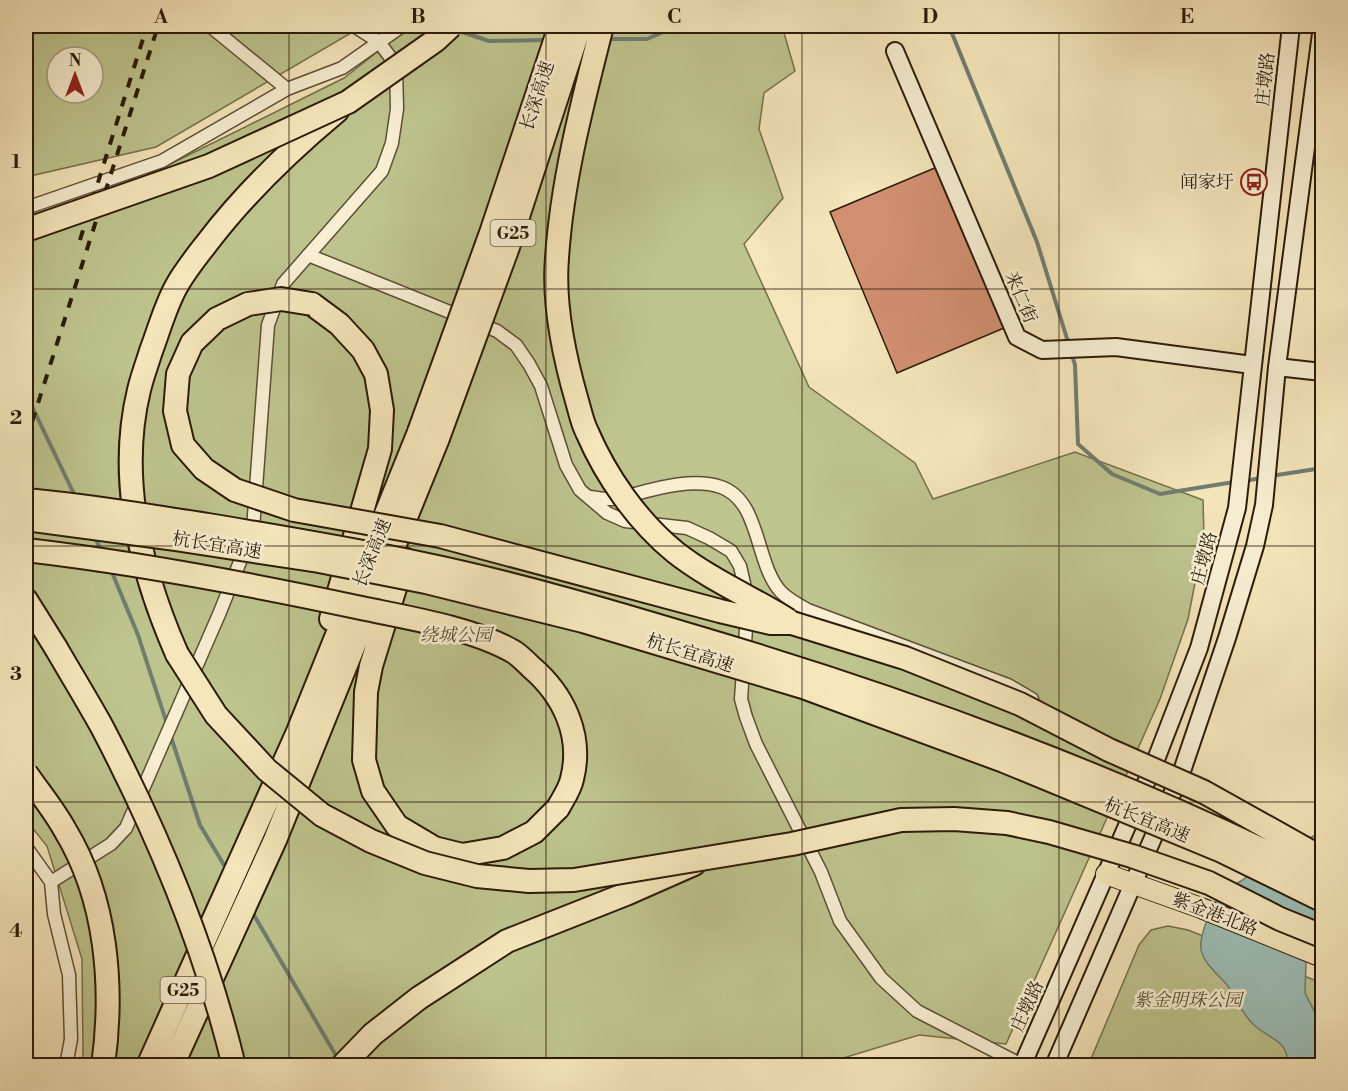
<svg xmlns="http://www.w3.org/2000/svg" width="1348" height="1091" font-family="'Libre Bodoni','Noto Serif SC',serif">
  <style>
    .green { fill: #bec48e; stroke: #75704b; stroke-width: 1.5; fill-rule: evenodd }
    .water { fill: #9dbeb7; stroke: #707d71; stroke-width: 1.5 }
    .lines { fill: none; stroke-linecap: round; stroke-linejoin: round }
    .stream { stroke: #707d71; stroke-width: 4 }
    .building { fill: #d29072; stroke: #2c1b08; stroke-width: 1.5 }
    .street-casing { stroke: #5e4e35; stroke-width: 15 }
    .secondary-casing { stroke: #2c1b08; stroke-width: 20 }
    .primary-casing { stroke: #2c1b08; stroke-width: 22 }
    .highway-casing { stroke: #2c1b08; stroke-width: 26 }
    .street { stroke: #f8efd3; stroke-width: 12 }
    .secondary { stroke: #f8efd3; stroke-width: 16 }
    .primary { stroke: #f5e6bb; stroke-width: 20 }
    .highway { stroke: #f5e6bb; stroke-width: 22 }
    .rail { stroke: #2c1b08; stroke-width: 4; stroke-dasharray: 10 10; stroke-linecap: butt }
    .highway-bridge-casing { stroke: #2c1b08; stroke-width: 26; stroke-linecap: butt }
    .highway-bridge { stroke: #f5e6bb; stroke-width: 22 }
    .grid { fill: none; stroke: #2c1b08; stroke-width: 1.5; stroke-opacity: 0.55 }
    .labels { text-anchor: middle; stroke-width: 5; stroke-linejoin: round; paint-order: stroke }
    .shield { fill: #f8efd3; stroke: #695b45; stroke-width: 1.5 }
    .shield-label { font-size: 16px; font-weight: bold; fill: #2c1b08 }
    .street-label { font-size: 18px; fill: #2c1b08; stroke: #f8efd3 }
    .poi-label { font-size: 18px; fill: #2c1b08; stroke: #f8efd3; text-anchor: end }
    .park-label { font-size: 18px; font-style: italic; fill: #584e30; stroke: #f8efd3 }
    .neatline { fill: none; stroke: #2c1b08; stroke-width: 2 }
    .grid-label { font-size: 20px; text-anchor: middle; font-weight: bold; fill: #2c1b08 }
  </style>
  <rect width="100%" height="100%" fill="#f5e6bb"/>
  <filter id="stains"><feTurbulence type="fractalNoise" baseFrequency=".00333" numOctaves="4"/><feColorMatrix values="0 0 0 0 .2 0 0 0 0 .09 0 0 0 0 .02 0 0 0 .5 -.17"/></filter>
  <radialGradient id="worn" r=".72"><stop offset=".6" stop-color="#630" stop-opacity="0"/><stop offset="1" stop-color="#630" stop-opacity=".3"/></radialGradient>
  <path class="green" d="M26,26H363L156,147L26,177ZM57,57H93V93H57Z
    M410,26H782L795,71L764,93L759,129L783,198L744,244L809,387L915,463L933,499L1075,452L1203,500L1204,537L1188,619L1160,699L1006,1044L919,1035L817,1066L80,1065L83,1055L82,959L47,846L26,820V217L128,185L344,78Z
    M1168,926L1188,930L1322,983V1065L1088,1066L1139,945L1151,930Z"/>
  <path class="water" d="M1322,831V896L1313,924L1306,961L1305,993L1322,1026V1065H1288C1288,1040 1271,1040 1255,1026C1242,1015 1237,999 1227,985C1218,974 1203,963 1201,949C1199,936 1212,903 1222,894C1227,889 1234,885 1241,881C1267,862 1295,847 1322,831Z"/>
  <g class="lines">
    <path class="stream" d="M949,26L1037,242L1069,345
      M456,30L489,41L546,40
      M607,39H647L677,26
      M1071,352L1075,365L1078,444L1112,474L1160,494L1234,482
      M26,394L75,496
      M1271,476L1322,468
      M1245,481L1261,478
      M94,535L102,553
      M111,570L138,635L167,724
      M170,734L200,825L227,870
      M251,910L338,1059"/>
  </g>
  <path class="building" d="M937,167L1004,328L897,373L830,212Z"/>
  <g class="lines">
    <defs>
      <path id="street" d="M210,26L287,89
        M26,208L162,161L287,89L342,68L402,26
        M308,255L497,331L516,345L529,364L541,386L566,465L580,490L607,513L625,521L687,528L709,538L731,551L740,566L748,601L741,699L746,717L756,744L821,872L840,921L881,978L917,1011L1022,1065
        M590,497C596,498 602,499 608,499C617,500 627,496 635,494C661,487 695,478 721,487C761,501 755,564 781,592C789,600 799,605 808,610L1008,685L1032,699
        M26,847L51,882L54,914L69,975L71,1039L66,1066
        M51,882L111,844L126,828L220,612L253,529L268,325L283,284L382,171L392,143L397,109L396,65L379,42L354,26"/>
      <path id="secondary" d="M895,51L1017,337L1042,350L1116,347L1252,365
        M1277,367L1322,372
        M1022,1066L1155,762L1199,648L1237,508L1291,26
        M1054,1066L1182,771L1227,638L1255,546L1264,505L1277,367L1322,26"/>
      <path id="primary" d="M1106,874L1201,908L1322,957"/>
      <path id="highway" d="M312,304L339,324L363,350L376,374L382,410L380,449L331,619
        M404,559L371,666L366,692L364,760L373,791L397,826L434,848L462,855L503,848L534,832L558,808
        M26,600L56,648
        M177,654C141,572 117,480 139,390C142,377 147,364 151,351C159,330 165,307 176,287C184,272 196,257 207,243C245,193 289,151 337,111
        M148,1066L297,734L419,432
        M172,1066L275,840L438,438
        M342,1066L373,1034L419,998L507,941L626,894L694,864"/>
    </defs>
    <use href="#street" class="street-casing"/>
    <use href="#secondary" class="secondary-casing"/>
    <use href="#primary" class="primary-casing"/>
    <use href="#highway" class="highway-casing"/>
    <use href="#street" class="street"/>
    <use href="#secondary" class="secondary"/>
    <use href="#primary" class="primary"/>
    <use href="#highway" class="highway"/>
    <path class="rail" d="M80,240L147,26
      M26,441L158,26"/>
    <defs>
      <path id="highway-bridge" d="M602,26C583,101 562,180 557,258C553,305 564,356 577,401C580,411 582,422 587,432C606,476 637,521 675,552C709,579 751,597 788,620
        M26,230L209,166L348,102L436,40L451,26
        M312,304L281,299L248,304L217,319L192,343L178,374L175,411L183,445L204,469L235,490L294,510L440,536L720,611L771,623H792L905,658L1020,704L1109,750L1204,792L1322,858
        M419,432L491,233L560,26
        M438,438L508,247L580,26
        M26,500C86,505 148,516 208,525C280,537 352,549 423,564C519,584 613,612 706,640C918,703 1125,780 1322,879
        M26,519L176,539L319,561L426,582L583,621L803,687L1004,761L1222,851L1322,900
        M26,550C139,563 254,585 366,609C410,618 475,629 514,652C520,656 526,662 531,667C564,695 583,736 572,779C570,789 563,799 558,808
        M56,648C71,674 87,700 102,727C157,832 206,950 234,1066
        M177,654L216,715L267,770L322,815L371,841L425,863L477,876L529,881L574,880L792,844L901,820L954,819L1007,823L1049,832L1132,856L1209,883L1280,919L1322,936
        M26,773C39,792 54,810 65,830C107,899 114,987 103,1066"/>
    </defs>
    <use href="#highway-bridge" class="highway-bridge-casing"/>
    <use href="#highway-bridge" class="highway-bridge"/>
  </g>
  <path class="grid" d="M289,26V1066M546,26V1066M802,26V1066M1059,26V1066M26,289H1322M26,546H1322M26,802H1322"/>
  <defs>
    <symbol id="bus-ring" viewBox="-11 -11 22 22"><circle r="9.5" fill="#f8efd3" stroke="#8f2418" stroke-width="1.5"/><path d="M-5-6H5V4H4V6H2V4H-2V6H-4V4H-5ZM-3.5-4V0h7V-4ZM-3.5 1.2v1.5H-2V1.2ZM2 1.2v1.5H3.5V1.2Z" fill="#8f2418"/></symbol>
  </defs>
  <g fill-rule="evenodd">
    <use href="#bus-ring" x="1239" y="167" width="30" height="30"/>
  </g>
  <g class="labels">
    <g class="shield">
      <rect x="490.5" y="220" width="45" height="26" rx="4.5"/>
      <rect x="160.5" y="977" width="45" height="26" rx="4.5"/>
    </g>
    <g class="shield-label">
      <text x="513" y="239">G25</text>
      <text x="183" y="996">G25</text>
    </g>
    <g class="street-label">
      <text transform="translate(1265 79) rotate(-84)" y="6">庄墩路</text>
      <text transform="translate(537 96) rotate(-72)" y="6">长深高速</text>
      <text transform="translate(1021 297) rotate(67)" y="6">来仁街</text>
      <text transform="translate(217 545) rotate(9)" y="6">杭长宜高速</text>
      <text transform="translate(372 553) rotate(-68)" y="6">长深高速</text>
      <text transform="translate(1204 558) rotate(-75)" y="6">庄墩路</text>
      <text transform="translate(690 653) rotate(17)" y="6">杭长宜高速</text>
      <text transform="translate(1147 820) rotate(22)" y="6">杭长宜高速</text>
      <text transform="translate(1215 914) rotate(21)" y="6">紫金港北路</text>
      <text transform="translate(1027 1006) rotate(-66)" y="6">庄墩路</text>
    </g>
    <g class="poi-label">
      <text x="1234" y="188">闻家圩</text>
    </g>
    <g class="park-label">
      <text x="456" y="641">绕城公园</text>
      <text x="1188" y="1006">紫金明珠公园</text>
    </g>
  </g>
  <rect width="1348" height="1091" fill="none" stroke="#f5e6bb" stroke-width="66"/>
  <g transform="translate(75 75)"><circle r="28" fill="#f8efd3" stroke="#a69a82" stroke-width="1.5"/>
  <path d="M0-4.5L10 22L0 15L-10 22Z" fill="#8f2418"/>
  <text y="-9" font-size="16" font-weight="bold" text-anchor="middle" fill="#2c1b08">N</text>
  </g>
  <rect x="33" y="33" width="1282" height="1025" class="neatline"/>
  <g class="grid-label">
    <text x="161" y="23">A</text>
    <text x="418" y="23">B</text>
    <text x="674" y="23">C</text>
    <text x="930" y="23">D</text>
    <text x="1187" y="23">E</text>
    <text x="16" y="168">1</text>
    <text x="16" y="424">2</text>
    <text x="16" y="680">3</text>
    <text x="16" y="937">4</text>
  </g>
  <rect width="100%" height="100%" filter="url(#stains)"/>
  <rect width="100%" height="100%" fill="url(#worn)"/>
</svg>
